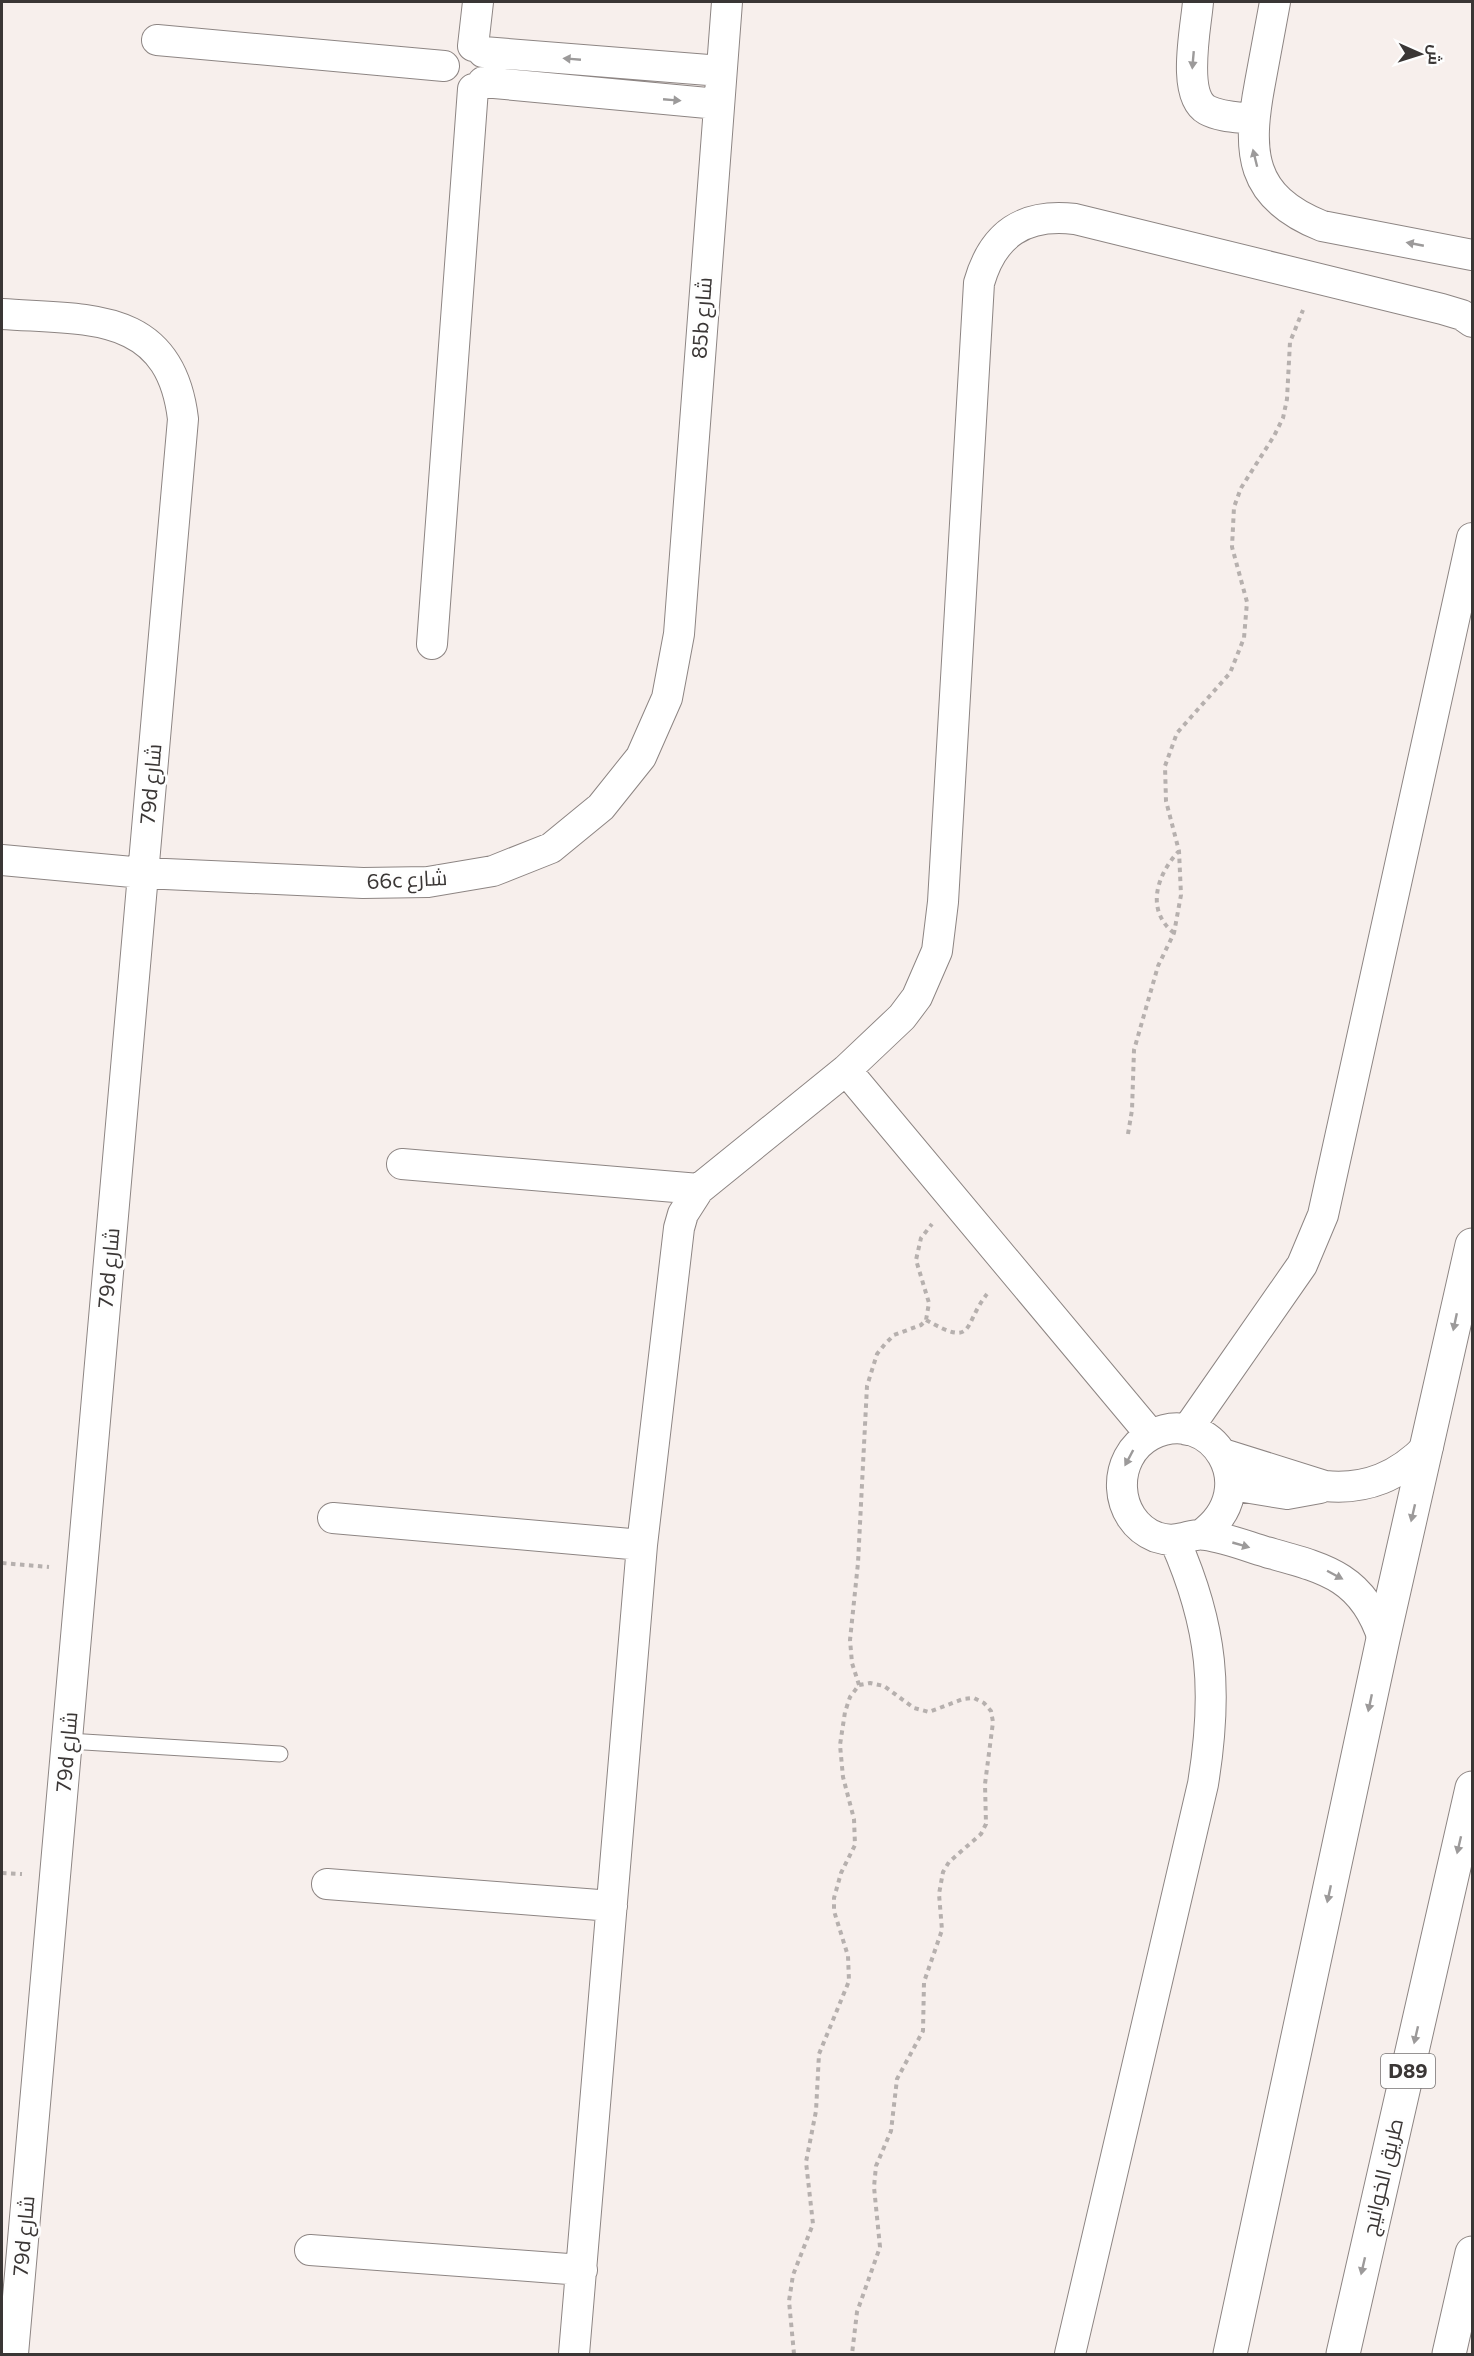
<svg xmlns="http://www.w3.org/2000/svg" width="1474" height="2356" font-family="Commissioner,Cairo,sans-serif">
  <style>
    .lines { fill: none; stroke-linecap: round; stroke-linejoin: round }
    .service-casing { stroke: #8d8583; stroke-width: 17 }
    .minor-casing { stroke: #8d8583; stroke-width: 32 }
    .tertiary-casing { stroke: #8d8583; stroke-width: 35 }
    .trunk-casing { stroke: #8d8583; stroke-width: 35 }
    .path { stroke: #b6b0ae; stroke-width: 4; stroke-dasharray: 4.5 4.5; stroke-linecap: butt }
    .service { stroke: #fff; stroke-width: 15 }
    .minor { stroke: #fff; stroke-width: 30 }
    .tertiary { stroke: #fff; stroke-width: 33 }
    .trunk { stroke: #fff; stroke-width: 33 }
    .oneway { fill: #9c9a9a }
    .labels { text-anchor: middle; stroke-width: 6; stroke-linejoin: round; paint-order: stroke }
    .shield { fill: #fefefe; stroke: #757271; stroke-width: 1.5 }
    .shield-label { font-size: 20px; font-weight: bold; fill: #3a3635 }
    .street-label { font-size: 21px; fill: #3a3635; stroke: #fefefe }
  </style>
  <rect width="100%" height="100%" fill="#f7efec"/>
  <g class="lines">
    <defs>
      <path id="service" d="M68,1741L280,1754"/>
      <path id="minor" d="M1198,2C1196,28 1181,95 1207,110C1220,117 1238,117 1253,119
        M1275,2C1270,29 1265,56 1260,83C1247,152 1249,197 1322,226L1472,255
        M157,40L444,66
        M473,46L478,2
        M483,52L721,71
        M483,82L718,104
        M2,314C87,320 170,310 183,419L13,2354
        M432,644L473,89
        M2,860L143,873L363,883L428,882L493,871L551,848L601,807L641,757L667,698L679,634L727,2
        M846,1070L1151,1435
        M402,1164L699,1189
        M1187,1430L1302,1265L1323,1215L1472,538
        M1223,1454L1325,1486C1367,1490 1399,1476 1428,1446
        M1232,1485L1287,1494L1320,1488
        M333,1518L642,1545
        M1202,1534C1265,1488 1211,1404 1151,1435C1110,1457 1113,1520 1156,1537C1179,1545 1191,1532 1205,1535C1226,1538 1246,1546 1266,1552C1324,1568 1363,1576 1383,1639
        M327,1884L612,1906
        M310,2250L582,2270
        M574,2354L642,1545L679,1228L683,1214L699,1189L846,1070L902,1017L917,997L937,951L943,902L979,283C993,234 1024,213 1075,219L1442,309L1462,315L1472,322
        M1070,2354L1203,1784C1218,1692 1213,1627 1175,1541"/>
      <path id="tertiary" d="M1230,2354L1383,1639L1472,1245"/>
      <path id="trunk" d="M1343,2354L1472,1788
        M1449,2354L1472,2253"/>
    </defs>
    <use href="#service" class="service-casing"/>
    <use href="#minor" class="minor-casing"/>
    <use href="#tertiary" class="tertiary-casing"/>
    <use href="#trunk" class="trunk-casing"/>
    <path class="path" d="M1174,933C1145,910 1157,875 1178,852
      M1128,1134L1132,1110L1134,1050L1158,966L1174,933L1181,895L1179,851L1166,801L1165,766L1177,733L1230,673L1244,638L1247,602L1232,547L1234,507L1241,488L1274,436L1283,418L1287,399L1290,342L1303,310
      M926,1320C976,1348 962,1326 987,1294
      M2,1563L49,1567
      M859,1685L852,1663L850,1640L858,1563L867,1386L877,1354L885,1344L894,1335L921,1325L926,1320L929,1303L916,1260L921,1238L932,1224
      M2,1873L22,1874
      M794,2354L789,2301L793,2275L813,2224L806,2162L816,2111L819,2054L849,1981L848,1956L834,1911V1898L841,1873L855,1845L854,1819L843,1777L840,1745L845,1712L850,1697L859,1685L870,1683L884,1686L914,1708L929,1712L963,1699L974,1698L984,1703L991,1711L993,1722L985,1784L986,1824L981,1834L949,1862L943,1872L939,1894L942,1930L924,1982L923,2031L897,2079L891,2131L876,2166L874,2187L880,2247L857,2312L852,2354"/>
    <use href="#service" class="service"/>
    <use href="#minor" class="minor"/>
    <use href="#tertiary" class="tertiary"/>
    <use href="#trunk" class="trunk"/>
  </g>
  <defs><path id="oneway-solid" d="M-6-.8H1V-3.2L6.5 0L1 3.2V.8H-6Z" transform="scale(1.5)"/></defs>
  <g class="oneway">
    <use href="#oneway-solid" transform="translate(572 59) rotate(-175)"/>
    <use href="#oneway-solid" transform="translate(1193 60) rotate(95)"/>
    <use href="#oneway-solid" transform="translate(672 100) rotate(5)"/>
    <use href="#oneway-solid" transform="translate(1255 158) rotate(-104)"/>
    <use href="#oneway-solid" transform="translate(1415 244) rotate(-169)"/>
    <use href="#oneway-solid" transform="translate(1455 1322) rotate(102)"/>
    <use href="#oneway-solid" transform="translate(1129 1458) rotate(118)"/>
    <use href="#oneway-solid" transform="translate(1413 1513) rotate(103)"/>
    <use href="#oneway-solid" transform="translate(1241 1545) rotate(16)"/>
    <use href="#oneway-solid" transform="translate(1335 1575) rotate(28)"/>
    <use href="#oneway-solid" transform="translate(1370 1703) rotate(102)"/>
    <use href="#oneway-solid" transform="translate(1459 1845) rotate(103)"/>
    <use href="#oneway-solid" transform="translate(1329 1894) rotate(102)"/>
    <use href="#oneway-solid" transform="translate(1416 2035) rotate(103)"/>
    <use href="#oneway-solid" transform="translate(1363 2266) rotate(103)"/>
  </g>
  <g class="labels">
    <rect class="shield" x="1381" y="2054" width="54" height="34" rx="4.5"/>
    <g class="shield-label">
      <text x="1408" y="2078">D89</text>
    </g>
    <g class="street-label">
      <text transform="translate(702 318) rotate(-86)" y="7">85b شارع</text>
      <text transform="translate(151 784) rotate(-85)" y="7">79d شارع</text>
      <text transform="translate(407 880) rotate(-3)" y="7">66c شارع</text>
      <text transform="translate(109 1268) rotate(-85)" y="7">79d شارع</text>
      <text transform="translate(67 1752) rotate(-85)" y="7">79d شارع</text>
      <text transform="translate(1383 2177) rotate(-77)" y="7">طريق الخوانيج</text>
      <text transform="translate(24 2236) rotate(-85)" y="7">79d شارع</text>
    </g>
  </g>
  <rect width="1474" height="2356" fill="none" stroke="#3a3635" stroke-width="6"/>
  <g transform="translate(1420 54) rotate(93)" stroke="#fefefe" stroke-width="4.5" paint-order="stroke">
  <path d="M0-4.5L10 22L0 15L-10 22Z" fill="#3a3635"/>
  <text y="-9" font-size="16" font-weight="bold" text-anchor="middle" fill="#3a3635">ش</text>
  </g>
</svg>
